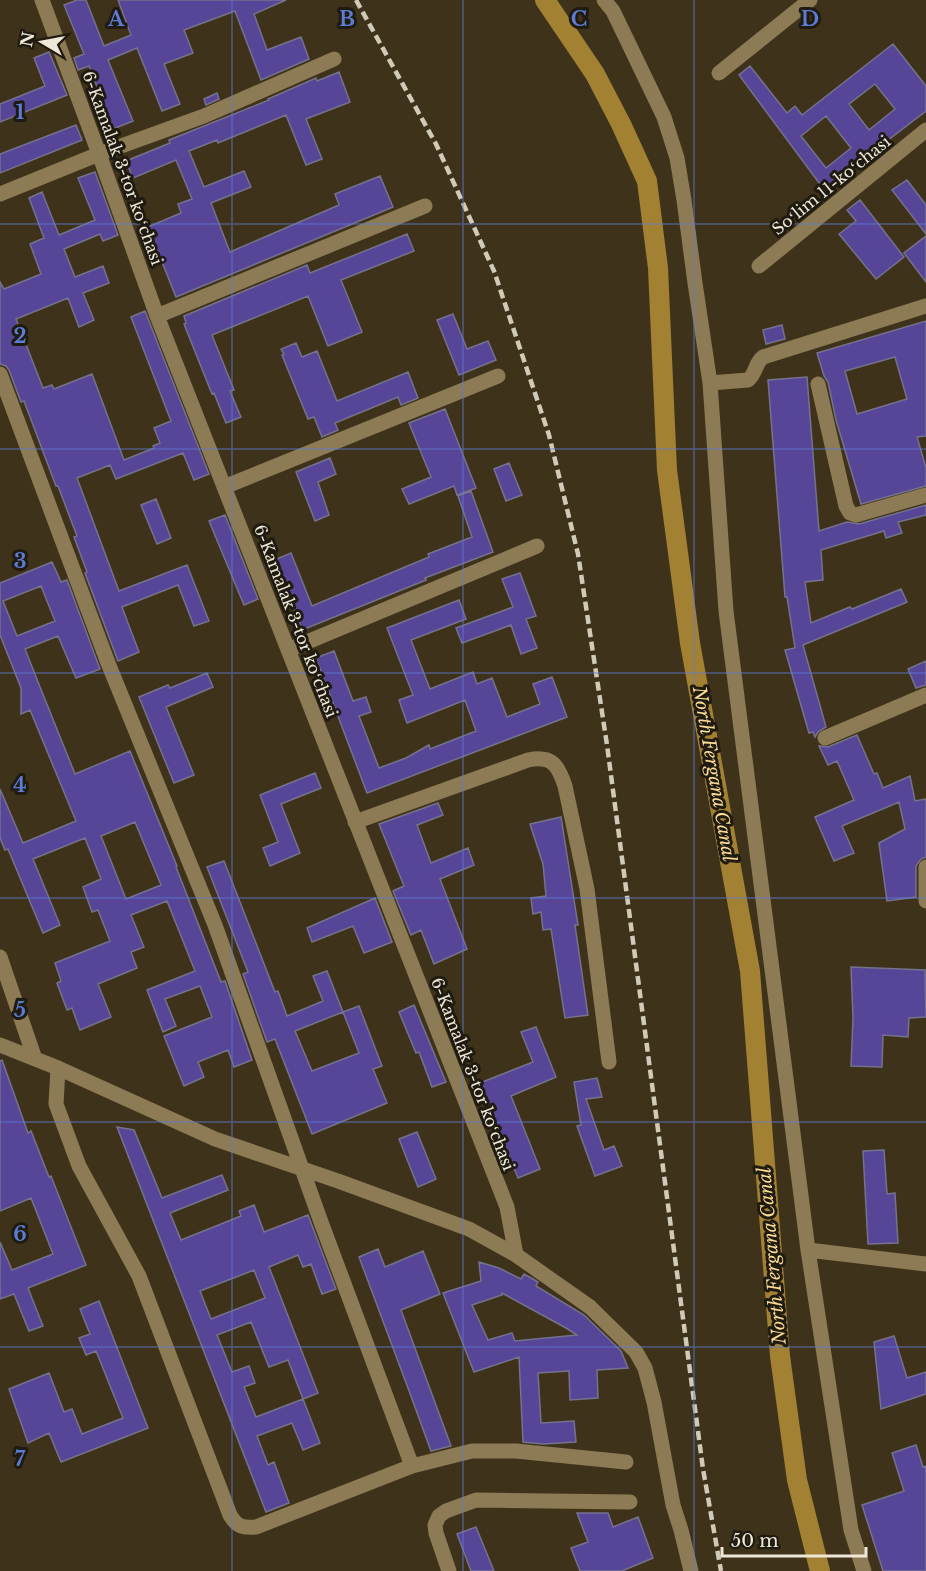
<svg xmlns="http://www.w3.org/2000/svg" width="926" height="1571" font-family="'Libre Baskerville',serif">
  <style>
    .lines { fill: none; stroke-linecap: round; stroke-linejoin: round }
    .canal { stroke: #a28133; stroke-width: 20 }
    .building { fill: #574597; stroke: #75728e; stroke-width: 1.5; fill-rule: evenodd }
    .minor { stroke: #8d7b55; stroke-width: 15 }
    .rail { stroke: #d2cab9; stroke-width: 4.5; stroke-dasharray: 9 4.5; stroke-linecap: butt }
    .grid { fill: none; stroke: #5c7cd8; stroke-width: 1.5; stroke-opacity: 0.55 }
    .labels { text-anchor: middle; stroke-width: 6; stroke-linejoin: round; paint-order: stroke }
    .street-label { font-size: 16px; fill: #efe8d9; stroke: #201b10 }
    .water-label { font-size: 18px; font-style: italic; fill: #fcdb94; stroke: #201b10 }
    .grid-label { font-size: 20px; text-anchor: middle; font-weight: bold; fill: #5c7cd8; stroke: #201b10; stroke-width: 6; stroke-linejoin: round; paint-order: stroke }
  </style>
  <rect width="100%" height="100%" fill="#3e331a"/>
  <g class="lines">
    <path class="canal" d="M545,0L595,74L621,124L647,181L658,268L667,470L690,643L750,971L780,1356L797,1480L820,1571"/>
  </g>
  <path class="building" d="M77,0H86L104,46L131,35L118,0H286L254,14L267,50L301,37L309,59L261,80L235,11L184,30L193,53L164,64L180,104L162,111L137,48L108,60L133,121L113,129L89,66L78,70L74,58L84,54L64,5Z
    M893,44L926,86V111L836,180L837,182L825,191L739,75L750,66L787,113L795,106L802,115ZM875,84L895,109L869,130L849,104ZM826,116L851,148L826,168L801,136Z
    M49,52L67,95L0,122V104L45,86L34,58Z
    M339,72L350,102L306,119L322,159L306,165L286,115L218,143L217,140L189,151L204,187L244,171L251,187L211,203L230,252L339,205L335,194L380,176L393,207L176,297L148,227L181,213L178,204L192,199L176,160L133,178L126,161L170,143L169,140L269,100L268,99L316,78L317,81Z
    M217,93L219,99L206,105L204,99Z
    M76,125L82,140L0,173V154Z
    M95,172L118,235L103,241L100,234L64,249L75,277L103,266L109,283L83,293L94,320L79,327L68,298L16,319L43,388L52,385L54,389L92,374L124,460L154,448L153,446L160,443L154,428L171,421L131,317L145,311L209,474L194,480L183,453L116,479L110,465L77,478L119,591L187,565L209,621L194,626L178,585L122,607L139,652L118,661L85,573L87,572L74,537L77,536L58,486H56L24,401L21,402L9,370L6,366L0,364V282L4,289L41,274L30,244L44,238L29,198L42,192L59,235L95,220L78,178Z
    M907,180L926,205V234L892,190Z
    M860,200L904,257L876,279L839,234L856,221L847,210Z
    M407,234L414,251L341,280L362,332L328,346L308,296L212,335L234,390L230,391L241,417L226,423L214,393L212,394L184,324L186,323L184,316L307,265L310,273Z
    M926,236V282L904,253Z
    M453,314L467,349L488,341L496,360L459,375L437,320Z
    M926,321V436L917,437L926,468V486L861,504L836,420L828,382L824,376L817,353ZM895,357L907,399L857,414L845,371Z
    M782,325L785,339L766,344L763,330Z
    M296,343L302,357L317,351L337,401L408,372L418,398L401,405L398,397L335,423L338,430L322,437L314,417L308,419L282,355L284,354L281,349Z
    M807,377L819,531L847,522L859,524L926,505V515L898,522L902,533L886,538L884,531L821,550L823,580L805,582L811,623L850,607L852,609L901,589L907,602L803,645L826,727L818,732L815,737L813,732L809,733L785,650L795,648L787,597H785L768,380Z
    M445,409L476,488L457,495L454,486L409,504L402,489L431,477L409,423Z
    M330,458L336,474L318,482L329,515L315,521L296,472Z
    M509,463L522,495L506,501L494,469Z
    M471,491L493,552L425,578L426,580L302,630L285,587L276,591L265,564L291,553L312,606L429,557L428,554L472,537L458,496Z
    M156,499L171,538L157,544L141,505Z
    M225,515L258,599L244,605L209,521Z
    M52,562L61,582L67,580L100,669L76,678L58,636L25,649L42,692L75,774L130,751L177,866L176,867L221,982L225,981L252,1060L234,1067L228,1050L198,1062L204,1077L184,1086L164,1036L212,1017L200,986L165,999L176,1026L163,1032L147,990L195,971L167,901L131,915L144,947L131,952L137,968L98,984L111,1017L80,1030L72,1008L67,1010L57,983L61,981L55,963L110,941L98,910L92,912L83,887L101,879L85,838L33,859L60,925L43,933L8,849L5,850L0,838V789L23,843L76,821L30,710L21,714V688L0,635V583ZM41,586L55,621L17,636L3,601ZM135,822L161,885L126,899L101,836Z
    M520,573L536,616L526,619L537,648L521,654L511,625L462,643L456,628L513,607L502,579Z
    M459,600L466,619L411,640L430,689L473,672L477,684L492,678L507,717L540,704L533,684L552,677L567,717L367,793L316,658L334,651L353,701L366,697L371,712L359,716L379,768L406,758L429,745L430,749L476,731L465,700L407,723L399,700L413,695L387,628Z
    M926,661V685L916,688L908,669Z
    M207,673L213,687L166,707L194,775L174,783L139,697L168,685L170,688Z
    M857,735L874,774L877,773L883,788L910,776L915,801L926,799V857L921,859L916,866V897L887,901L879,843L905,829L899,802L842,826L854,853L834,861L815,817L854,800L837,761L828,765L819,746L828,747Z
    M315,773L321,788L281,804L300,853L270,866L263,848L278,842L260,795Z
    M438,803L443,815L417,825L431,863L468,848L474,865L440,879L467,949L434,964L421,930L411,935L393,891L404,886L379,824Z
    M561,817L578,925H575L588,1015L565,1018L551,929L543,930L541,912L533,914L531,898L546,896L543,864L530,824Z
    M224,861L275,992L278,991L287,1016L323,1001L313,976L327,971L343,1012L359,1006L382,1066L373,1069L387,1103L312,1134L275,1039L267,1042L243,974L248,972L207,867ZM343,1012L359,1053L312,1071L295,1031Z
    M375,898L392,942L364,953L353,926L312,942L307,928Z
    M851,967L925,970L926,1017L909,1018L908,1037L883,1035L882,1067L851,1066L853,1018Z
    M414,1005L446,1082L432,1087L419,1052L416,1053L399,1012Z
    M536,1027L556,1077L511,1096L540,1169L518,1178L480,1083L533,1062L521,1032Z
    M2,1060L28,1133L31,1131L49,1177L51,1176L86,1265L28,1288L43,1326L29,1331L14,1294L0,1299V1242L12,1270L53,1254L31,1198L0,1211V1061Z
    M597,1078L602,1097L586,1099L604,1150L614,1146L622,1166L595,1176L577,1126L581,1125L574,1082Z
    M117,1127L134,1130L162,1198L222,1175L228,1190L170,1213L181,1240L241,1216L239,1211L254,1205L264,1232L308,1215L336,1289L322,1294L311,1264L303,1267L298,1255L269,1267L318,1393L303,1399L320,1443L303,1450L292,1423L257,1436L268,1465L274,1462L289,1503L266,1512ZM254,1270L265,1298L211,1319L200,1291ZM251,1322L269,1367L288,1360L303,1399L256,1417L244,1387L255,1383L249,1366L232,1372L217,1335Z
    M417,1132L436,1179L418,1187L399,1139Z
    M884,1150L887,1194L895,1193L898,1243L868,1244L863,1151Z
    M378,1249L385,1267L423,1251L440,1294L401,1310L451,1446L431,1451L408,1388L359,1257Z
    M479,1262L499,1268L521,1279L524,1274L533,1279L538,1282L536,1286L584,1315L621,1351L628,1368L597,1370L598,1398L570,1400L569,1371L538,1373L541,1423L574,1421L576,1442L543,1444L523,1442L519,1357L474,1372L443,1293L481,1281ZM502,1293L566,1328L577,1335L515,1341L512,1333L488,1340L472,1305L502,1295Z
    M99,1301L148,1428L61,1462L49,1433L28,1443L9,1389L49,1373L64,1412L72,1409L82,1434L123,1418L96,1351L86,1355L79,1338L90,1334L80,1309Z
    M894,1336L907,1378L926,1372V1394L881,1409L874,1342Z
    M916,1445L923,1467L926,1466V1571H883L862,1505L904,1491L892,1453Z
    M577,1513H608L613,1527L638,1517L653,1558L622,1571H580L571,1548L588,1542Z
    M476,1527L494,1571H471L457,1534Z"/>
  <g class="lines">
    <path class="minor" d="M42,0L99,154L157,316L507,1207L516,1255
      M604,0L613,11L664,117L677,158L684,200L695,283L710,383L726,611L808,1250L926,1264
      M719,73L810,0
      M0,194L99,154L204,116L334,59
      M759,266L926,130
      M157,316L425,206
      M0,374L108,663L215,925L321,1222L412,1466
      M710,383L748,380C756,374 755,363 763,357L926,306
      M818,384L846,506L850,513L856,515L926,495
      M224,487L498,376
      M288,650L537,546
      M825,738L926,695
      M355,822L528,760C552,755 558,765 565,786L587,889L609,1062
      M926,867V901
      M0,957L35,1059
      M0,1045L58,1068L215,1139L338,1181L469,1229L516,1255L590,1307L636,1352L645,1368L654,1402L673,1505L681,1530L691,1571
      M58,1068L56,1104L79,1166L139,1276L230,1515C237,1527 243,1528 256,1527L412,1466L472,1451H516L626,1462
      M808,1250L851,1530L864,1571
      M449,1571L436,1533L435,1525L439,1516L446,1511L476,1500L630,1502"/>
    <path class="rail" d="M356,0L436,144L494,271L549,435L578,554L607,745L703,1469L721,1571"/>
  </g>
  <path class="grid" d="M232,0V1571M463,0V1571M694,0V1571M0,224H926M0,449H926M0,673H926M0,898H926M0,1122H926M0,1347H926"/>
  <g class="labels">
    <g class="street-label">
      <text transform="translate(123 168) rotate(70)" y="6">6-Kamalak 3-tor koʻchasi</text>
      <text transform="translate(831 185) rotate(-39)" y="6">Soʻlim 11-koʻchasi</text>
      <text transform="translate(296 621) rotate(69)" y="6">6-Kamalak 3-tor koʻchasi</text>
      <text transform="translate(473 1074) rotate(69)" y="6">6-Kamalak 3-tor koʻchasi</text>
    </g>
    <g class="water-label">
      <text transform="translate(714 774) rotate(80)" y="6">North Fergana Canal</text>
      <text transform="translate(772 1256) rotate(-95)" y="6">North Fergana Canal</text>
    </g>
  </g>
  <g class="grid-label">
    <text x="116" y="26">A</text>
    <text x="347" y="26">B</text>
    <text x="579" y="26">C</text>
    <text x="810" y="26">D</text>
    <text x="20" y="119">1</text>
    <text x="20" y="343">2</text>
    <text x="20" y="568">3</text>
    <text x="20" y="792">4</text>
    <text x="20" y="1017">5</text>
    <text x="20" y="1241">6</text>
    <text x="20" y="1466">7</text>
  </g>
  <g transform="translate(42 42) rotate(280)" stroke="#201b10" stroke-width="4.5" paint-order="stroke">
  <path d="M0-4.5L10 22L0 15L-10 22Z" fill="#efe8d9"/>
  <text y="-9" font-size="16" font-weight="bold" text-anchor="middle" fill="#efe8d9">N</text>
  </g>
  <path d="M722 1547v9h144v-9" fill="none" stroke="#efe8d9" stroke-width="3"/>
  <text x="731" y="1547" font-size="18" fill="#efe8d9" stroke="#201b10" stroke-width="4.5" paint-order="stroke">50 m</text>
</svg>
